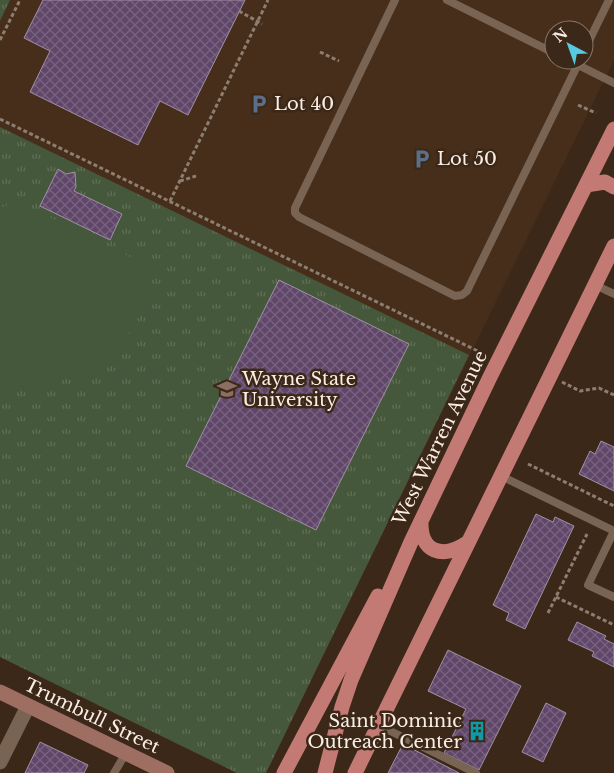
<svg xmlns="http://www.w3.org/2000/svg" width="614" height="773" font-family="'Libre Baskerville',serif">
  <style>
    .built { fill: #462e1a; fill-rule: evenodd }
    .grass { fill: url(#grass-tufts) }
    .pitch { fill: #45583b }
    .building { fill: url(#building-cross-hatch); stroke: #a090a6 }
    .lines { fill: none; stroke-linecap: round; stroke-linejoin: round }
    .path { stroke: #8e7e71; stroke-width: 3; stroke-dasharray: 4 2.5; stroke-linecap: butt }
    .lane { stroke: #796352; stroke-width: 8 }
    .street { stroke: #796352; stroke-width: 15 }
    .secondary { stroke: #9e6e63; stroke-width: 15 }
    .primary { stroke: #c47a74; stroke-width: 15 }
    .labels { text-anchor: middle; stroke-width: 5; stroke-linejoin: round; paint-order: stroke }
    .poi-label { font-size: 18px; fill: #faeee4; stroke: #3b2819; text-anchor: start }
    .street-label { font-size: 18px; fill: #faeee4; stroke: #3b2819 }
  </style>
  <defs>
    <pattern id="grass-tufts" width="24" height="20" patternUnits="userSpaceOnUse" patternTransform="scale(1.25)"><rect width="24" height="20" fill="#45583b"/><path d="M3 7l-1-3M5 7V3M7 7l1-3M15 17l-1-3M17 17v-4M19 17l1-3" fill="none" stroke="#617057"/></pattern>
    <pattern id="building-cross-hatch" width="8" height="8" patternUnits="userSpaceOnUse" patternTransform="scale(1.25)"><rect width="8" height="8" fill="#60476a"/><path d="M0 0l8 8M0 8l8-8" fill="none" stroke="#78627f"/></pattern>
  </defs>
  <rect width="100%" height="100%" fill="#3b2819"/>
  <path class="built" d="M0,0H614V60L266,773H237L0,657ZM554,30H584V60H554Z"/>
  <path class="grass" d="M0,0H10L0,21Z
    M0,127L469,355L266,773H237L0,657Z"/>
  <path class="pitch" d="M17,201L142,263L155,265C151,281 147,298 140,313C116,369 57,391 0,386V208Z"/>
  <path class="building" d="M43,0H245L188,115L160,101L138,145L30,92L50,51L24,38Z
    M58,169L66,174L75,172L76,187L74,191L122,214L110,240L40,206Z
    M279,280L409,344L316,530L186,466Z
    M601,441L614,447V491L579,474L590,451L595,454Z
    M536,514L553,522L555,517L574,526L525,629L506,620L509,613L493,605Z
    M577,622L606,636L604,639L614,644V667L592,656L594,652L568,640Z
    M448,650L521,686L479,770L444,753L466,709L428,691Z
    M546,703L566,713L543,762L522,752Z
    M40,742L88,765L84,773H25Z
    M403,744L459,773H388Z"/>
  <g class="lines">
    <path class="path" d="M239,11L262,24
      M0,40L20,0
      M320,52L339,61
      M578,105L596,113
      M0,119L486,355
      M180,181L196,176
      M170,201L268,0
      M562,382L580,391L599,388L614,395
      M528,464L614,506
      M556,597L614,625
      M548,613L587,534"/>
    <path class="lane" d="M395,0L295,208V213L299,217L455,296L462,295L467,291L580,60
      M447,0L554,53
      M584,51L609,0
      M568,60L614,83
      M595,285L614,294
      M501,476L614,531
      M614,531L588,585L614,597
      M378,725L476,773
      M114,773L126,753"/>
    <path class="street" d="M0,762L28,706"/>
    <path class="secondary" d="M0,692L167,773"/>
    <path class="primary" d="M586,185L605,182L614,187
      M421,521C420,553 443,559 467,543
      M284,773L378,596
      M325,773L342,707L351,680L411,542L489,379L614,129
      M355,773L614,246"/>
  </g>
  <defs>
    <symbol id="parking-bare" viewBox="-9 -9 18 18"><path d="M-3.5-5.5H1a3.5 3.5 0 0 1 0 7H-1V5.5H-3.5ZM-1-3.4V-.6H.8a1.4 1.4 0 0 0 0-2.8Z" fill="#5c6f8a" stroke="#3b2819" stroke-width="2.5" paint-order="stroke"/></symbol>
    <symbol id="university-bare" viewBox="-9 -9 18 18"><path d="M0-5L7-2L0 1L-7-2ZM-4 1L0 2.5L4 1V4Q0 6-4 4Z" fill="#8d6e63" stroke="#3b2819" stroke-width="2.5" paint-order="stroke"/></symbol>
    <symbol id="building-bare" viewBox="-9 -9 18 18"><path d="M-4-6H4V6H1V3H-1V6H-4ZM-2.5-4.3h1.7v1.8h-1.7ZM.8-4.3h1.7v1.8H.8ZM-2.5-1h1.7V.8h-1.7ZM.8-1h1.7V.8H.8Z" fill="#0f9aa8" stroke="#3b2819" stroke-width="2.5" paint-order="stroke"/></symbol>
  </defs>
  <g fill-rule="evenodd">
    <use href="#parking-bare" x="245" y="90" width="28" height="28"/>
    <use href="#parking-bare" x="408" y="145" width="28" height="28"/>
    <use href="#university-bare" x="213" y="375" width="28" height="28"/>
    <use href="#building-bare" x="463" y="717" width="28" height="28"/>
  </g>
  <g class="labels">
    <g class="poi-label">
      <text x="274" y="110">Lot 40</text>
      <text x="437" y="165">Lot 50</text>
      <text x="242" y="385">Wayne State<tspan x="242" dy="21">University</tspan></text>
      <text x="462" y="727" text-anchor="end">Saint Dominic<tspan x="462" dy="21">Outreach Center</tspan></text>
    </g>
    <g class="street-label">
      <text transform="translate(440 438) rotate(-64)" y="6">West Warren Avenue</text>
      <text transform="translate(92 716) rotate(26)" y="6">Trumbull Street</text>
    </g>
  </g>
  <g transform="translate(569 45) rotate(319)"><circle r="24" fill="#3b2819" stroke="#87776a"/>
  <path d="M0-4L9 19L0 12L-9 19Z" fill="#55cae0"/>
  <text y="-8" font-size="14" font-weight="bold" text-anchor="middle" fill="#faeee4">N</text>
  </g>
</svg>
